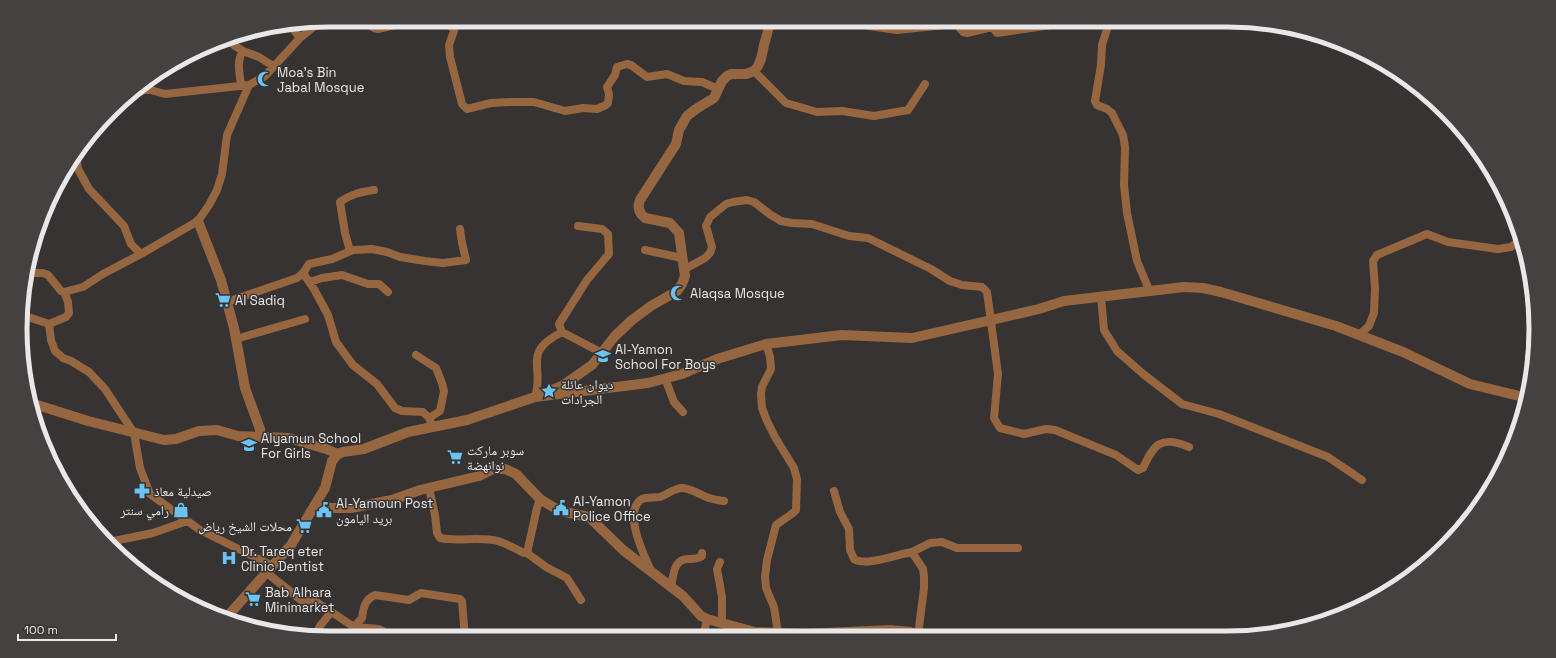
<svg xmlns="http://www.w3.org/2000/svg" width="1556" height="658" font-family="'Space Grotesk','Noto Naskh Arabic',sans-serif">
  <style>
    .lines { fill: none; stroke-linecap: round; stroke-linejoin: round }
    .minor { stroke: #966640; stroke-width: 8 }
    .tertiary { stroke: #966640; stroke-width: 10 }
    .labels { text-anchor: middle; stroke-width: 3; stroke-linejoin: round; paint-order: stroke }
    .poi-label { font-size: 13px; fill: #e9e7e7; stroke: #363332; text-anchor: start }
    .rim { fill: none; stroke: #e9e7e7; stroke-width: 5 }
  </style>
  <rect width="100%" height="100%" fill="#363332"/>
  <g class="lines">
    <path class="minor" d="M367,20L370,25L374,28L378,29L404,23L424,25L447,23L451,25L454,31L449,45L450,57L462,104L467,109L491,103L512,102H534L565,111L583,108L597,109L606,105L608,103L609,94L607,87L615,75L617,67L627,64L631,65L647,77L667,74L684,81L702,82L718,89
      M851,20L869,26L897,30L954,24L957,25L963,32L967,33L992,27L997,33L1085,20
      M1105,20L1108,26L1102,45L1101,65L1095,101L1097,105L1107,109L1112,113L1123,135L1125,147L1124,185L1127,213L1137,261L1150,292
      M291,26L300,38
      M226,38L235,46L243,51
      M754,71L786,103L817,112L842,111L874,116L908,110L925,84
      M241,86C240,74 236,61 243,51L259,57L273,66
      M124,98L147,89L165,94L249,85L265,76L300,38L321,21
      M76,157L78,169L89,189L124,226L131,244L141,254
      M578,226L602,229L608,234L609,254L587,280L559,324L562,332L602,353
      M645,250L682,258
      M350,251L345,233L340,202C351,194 361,192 374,190
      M685,269L705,258L710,253L712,247L706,226L710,217L726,204L733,202L747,200L754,202L771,215L781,221L792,223L812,224L849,236L868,238L931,269L950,281L962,285L982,287L987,292L998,374L994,418L1000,428L1024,434L1046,429L1055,430L1116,455L1138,470L1143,468C1154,444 1161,435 1189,447
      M25,273H43L48,275L61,291L64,292L83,287L103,274L141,254L198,221L209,205L217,190L222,174L227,135L249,85
      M303,273L314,289L328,315L336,342L353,365L377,384L395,408L402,411L423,412L429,418L433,427
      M310,282L322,278L342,275L368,284H379L388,292
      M64,292L68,302L69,313L66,317L49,324L51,340L55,351L63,358L71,361L89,372L105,389L134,433L140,468L150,494L200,530L273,566
      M1101,297L1104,330L1117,351L1142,373L1182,404L1219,414L1328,457L1362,480
      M227,302L297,278L303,273L309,264L332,259L353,250L372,249L387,252L400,257L425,261L443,263L466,260L462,243L460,229
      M22,313L25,316L49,324
      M1360,334L1369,326L1374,313L1375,289L1373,261L1377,255L1427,234L1448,242L1498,249L1511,247L1522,239
      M236,339L305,319
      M766,344L770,357L771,369L762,387L761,394L762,408L767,421L775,437L794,468L797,479L796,510L793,513L776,525L767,560L765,577L766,588L774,607L778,633
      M416,355L436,368L442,383L444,391L440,411L429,418
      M665,378L674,402L683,412
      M535,397C545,366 521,353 562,332
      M429,488L435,515L437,533L440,538C459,542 479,536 498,541C507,544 516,549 524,553H527L537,508L540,499
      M834,491L840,512L849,529L850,550L854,559C865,567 898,554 912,552L923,569L924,576V588L918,635
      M109,542L153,533L187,521
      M912,552L930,543L942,542L957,548H1018
      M527,553L546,567L567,578L581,600
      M720,562L717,569L722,597V623
      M651,571C644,555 622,511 642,499C647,497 654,498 660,497C668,494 674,488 683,488C692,489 701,495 709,498C714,500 719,500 724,501
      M267,573L301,600L315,601L354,627L379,629L396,638
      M671,587C674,574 673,558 690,559C694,559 698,559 702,556V553
      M354,627L362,618C363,609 365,599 375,595L409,600L421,593L460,599L462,601L465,638
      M315,636L320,626L331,612
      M703,637L707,619"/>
    <path class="tertiary" d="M198,221L221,280L234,328L245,388L260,429V437
      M535,397L648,383L682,374L717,359L766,344L842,335L912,338L1039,309L1064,301L1184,287L1203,288L1221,292L1336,326L1403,352L1470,384L1527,398
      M31,403L88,421L164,440L176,439L199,431L217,430L238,436L289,438L326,449L338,454
      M313,508H351L392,500L420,490L479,476L493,469H505L516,474L540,499L553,507L565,512L589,517L623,550L683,596L701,616L707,619L755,632L804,634L890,630L910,632L921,636
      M225,619L291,545L325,488L332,461L338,454L343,452L364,449L408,432L467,420L535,397L562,386L592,365L615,336L632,320L651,306L677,291L682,284L685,276L679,233L670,223L645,218C639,213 637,207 640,200L676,144L679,130L687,116L696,109L714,98L722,81L727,76L731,74H746L754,71L758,66L761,59L764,45L771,20"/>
  </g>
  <defs>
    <symbol id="mosque-bare" viewBox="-9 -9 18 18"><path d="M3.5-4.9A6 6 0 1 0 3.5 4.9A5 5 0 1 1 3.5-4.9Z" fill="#6bc3f2" stroke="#363332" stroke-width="2.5" paint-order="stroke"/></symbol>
    <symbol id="supermarket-bare" viewBox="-9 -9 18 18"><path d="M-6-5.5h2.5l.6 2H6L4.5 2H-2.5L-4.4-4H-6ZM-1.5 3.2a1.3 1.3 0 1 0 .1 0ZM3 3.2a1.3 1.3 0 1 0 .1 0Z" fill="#6bc3f2" stroke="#363332" stroke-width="2.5" paint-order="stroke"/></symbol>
    <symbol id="school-bare" viewBox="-9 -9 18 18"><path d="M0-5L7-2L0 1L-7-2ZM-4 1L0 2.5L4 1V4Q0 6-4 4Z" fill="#6bc3f2" stroke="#363332" stroke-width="2.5" paint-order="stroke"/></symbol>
    <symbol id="sight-bare" viewBox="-9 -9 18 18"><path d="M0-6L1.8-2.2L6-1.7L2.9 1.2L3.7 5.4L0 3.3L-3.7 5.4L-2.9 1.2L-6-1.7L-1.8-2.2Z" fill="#6bc3f2" stroke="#363332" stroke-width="2.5" paint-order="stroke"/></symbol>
    <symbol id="pharmacy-bare" viewBox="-9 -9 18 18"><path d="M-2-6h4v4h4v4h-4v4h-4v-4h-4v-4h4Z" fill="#6bc3f2" stroke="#363332" stroke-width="2.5" paint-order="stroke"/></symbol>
    <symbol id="civic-bare" viewBox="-9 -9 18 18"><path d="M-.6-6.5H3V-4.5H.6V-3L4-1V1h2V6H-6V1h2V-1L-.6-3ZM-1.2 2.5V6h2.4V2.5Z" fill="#6bc3f2" stroke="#363332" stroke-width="2.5" paint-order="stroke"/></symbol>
    <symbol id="shop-bare" viewBox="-9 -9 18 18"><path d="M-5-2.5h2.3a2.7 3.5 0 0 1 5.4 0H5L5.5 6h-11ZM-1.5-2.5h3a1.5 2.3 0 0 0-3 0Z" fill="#6bc3f2" stroke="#363332" stroke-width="2.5" paint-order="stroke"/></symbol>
    <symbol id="hospital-bare" viewBox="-9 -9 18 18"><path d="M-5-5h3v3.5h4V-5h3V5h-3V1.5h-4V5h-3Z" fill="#6bc3f2" stroke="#363332" stroke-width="2.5" paint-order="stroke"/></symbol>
  </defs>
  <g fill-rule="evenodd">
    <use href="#mosque-bare" x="254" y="68" width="22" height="22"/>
    <use href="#mosque-bare" x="667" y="282" width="22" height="22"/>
    <use href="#supermarket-bare" x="212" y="289" width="22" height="22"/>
    <use href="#school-bare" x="592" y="345" width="22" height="22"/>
    <use href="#sight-bare" x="538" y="380" width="22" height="22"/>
    <use href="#school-bare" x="238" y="434" width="22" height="22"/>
    <use href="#supermarket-bare" x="444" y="446" width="22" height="22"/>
    <use href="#pharmacy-bare" x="131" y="480" width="22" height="22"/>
    <use href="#civic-bare" x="550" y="497" width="22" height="22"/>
    <use href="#shop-bare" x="170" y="499" width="22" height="22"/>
    <use href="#civic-bare" x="313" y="499" width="22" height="22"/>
    <use href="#supermarket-bare" x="293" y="515" width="22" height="22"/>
    <use href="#hospital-bare" x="218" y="547" width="22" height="22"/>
    <use href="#supermarket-bare" x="242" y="588" width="22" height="22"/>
  </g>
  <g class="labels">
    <g class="poi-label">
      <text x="277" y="77">Moa's Bin<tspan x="277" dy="15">Jabal Mosque</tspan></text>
      <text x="690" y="298">Alaqsa Mosque</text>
      <text x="235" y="305">Al Sadiq</text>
      <text x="615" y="354">Al-Yamon<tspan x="615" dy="15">School For Boys</tspan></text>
      <text x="561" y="389">ديوان عائلة<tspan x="561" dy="15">الجرادات</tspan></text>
      <text x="261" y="443">Alyamun School<tspan x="261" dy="15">For Girls</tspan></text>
      <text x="467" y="455">سوبر ماركت<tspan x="467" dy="15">نوانهضة</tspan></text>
      <text x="154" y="496">صيدلية معاذ</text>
      <text x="573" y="506">Al-Yamon<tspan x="573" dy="15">Police Office</tspan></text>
      <text x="336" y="508">Al-Yamoun Post<tspan x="336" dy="15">بريد اليامون</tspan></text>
      <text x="169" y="515" text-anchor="end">رامي سنتر</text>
      <text x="292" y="531" text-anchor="end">محلات الشيخ رياض</text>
      <text x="241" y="556">Dr. Tareq eter<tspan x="241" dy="15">Clinic Dentist</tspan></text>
      <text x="265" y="597">Bab Alhara<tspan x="265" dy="15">Minimarket</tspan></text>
    </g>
  </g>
  <path d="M0 0H1556V658H0ZM329 27H1227A302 302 0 0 1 1529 329V329A302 302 0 0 1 1227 631H329A302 302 0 0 1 27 329V329A302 302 0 0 1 329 27Z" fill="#444140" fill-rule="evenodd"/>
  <path class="rim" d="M329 27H1227A302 302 0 0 1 1529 329V329A302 302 0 0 1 1227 631H329A302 302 0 0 1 27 329V329A302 302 0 0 1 329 27Z"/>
  <path d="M18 634v6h98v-6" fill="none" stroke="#e9e7e7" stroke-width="2"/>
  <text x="24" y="634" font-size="12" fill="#e9e7e7" stroke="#363332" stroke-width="3" paint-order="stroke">100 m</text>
</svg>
